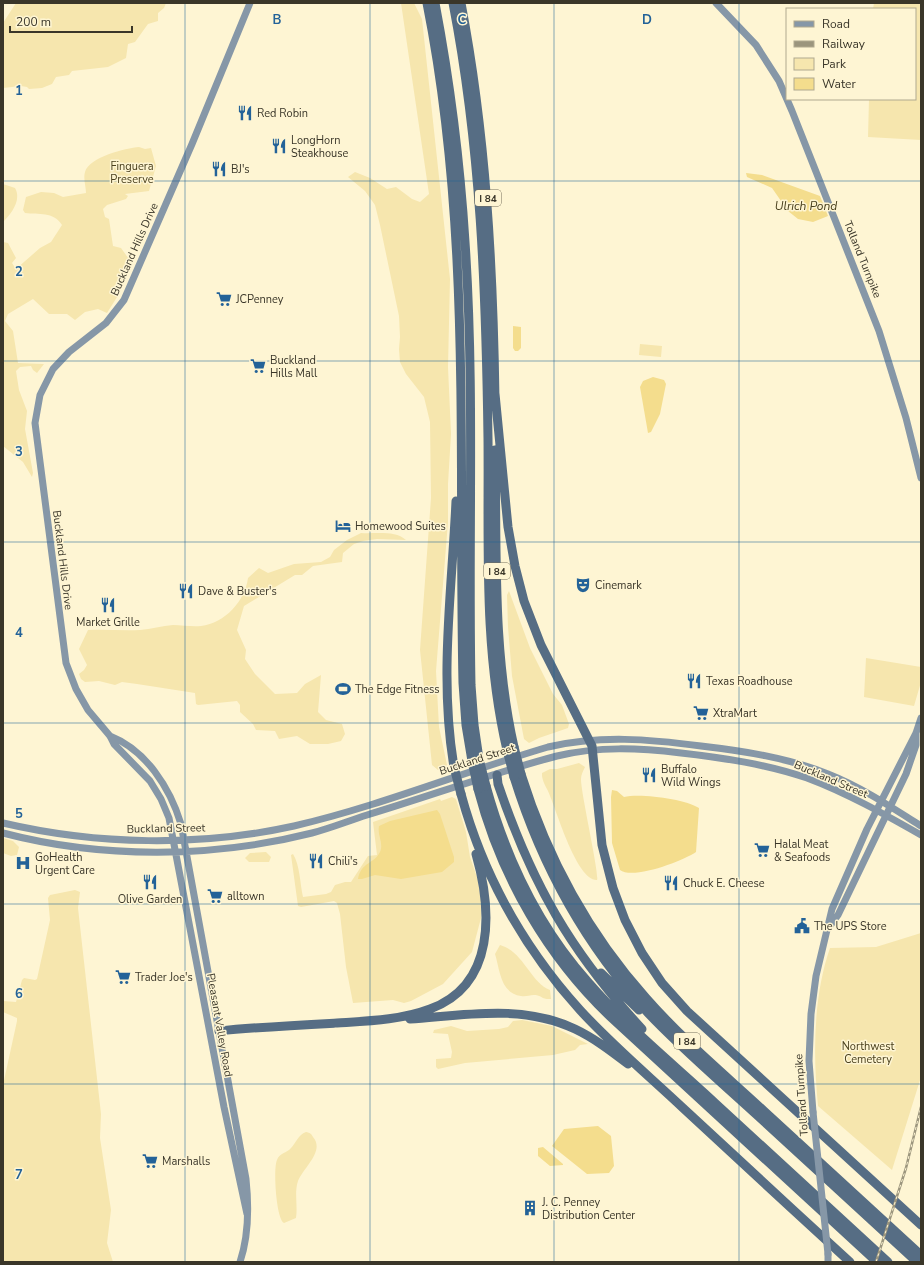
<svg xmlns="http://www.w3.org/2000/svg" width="924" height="1265" font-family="'Nunito Sans',sans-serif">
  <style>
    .green { fill: #f6e6ae }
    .water { fill: #f4dd8d }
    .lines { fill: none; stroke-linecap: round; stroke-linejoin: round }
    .secondary { stroke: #8697a7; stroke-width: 7 }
    .highway { stroke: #566d84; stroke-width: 9 }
    .rail-casing { stroke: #9b957d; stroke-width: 2.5 }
    .rail { stroke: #fef5d3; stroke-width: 1; stroke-dasharray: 3; stroke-linecap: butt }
    .secondary-bridge { stroke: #8697a7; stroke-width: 7 }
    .highway-bridge { stroke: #566d84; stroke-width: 9 }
    .grid { fill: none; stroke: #236298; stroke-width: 1; stroke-opacity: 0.55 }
    .labels { text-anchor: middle; stroke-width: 3; stroke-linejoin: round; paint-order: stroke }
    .shield { fill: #fef5d3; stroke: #756f5c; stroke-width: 1 }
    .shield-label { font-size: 10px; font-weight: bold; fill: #3a3629 }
    .poi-label { font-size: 11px; fill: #3a3629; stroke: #fef5d3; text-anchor: start }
    .park-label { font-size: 11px; fill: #4a401d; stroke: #fef5d3 }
    .street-label { font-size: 11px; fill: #3a3629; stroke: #fef5d3 }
    .water-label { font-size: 12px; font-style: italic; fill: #4a411e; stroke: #fef5d3 }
    .grid-label { font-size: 13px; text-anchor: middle; font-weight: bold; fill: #236298; stroke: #fef5d3; stroke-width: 3; stroke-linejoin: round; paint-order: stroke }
  </style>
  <rect width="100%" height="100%" fill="#fef5d3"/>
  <path class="green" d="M16,3H166L164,8L158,13V21L148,24L135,42L128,44L126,58L108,67L72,71L69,75L56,77L52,84L42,88L29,89L27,87L21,86L3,88V23Z
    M401,3H414L422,19L450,279L448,367L451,434L448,484V522L436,671L439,727L447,765L443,769L438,770L432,765L420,650L431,498L430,422L424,397L406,374L400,362L399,349L400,337L399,316L380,225L375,205L365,191L348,177L355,172L370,178L387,189L396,187L412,199L420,202L429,194Z
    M874,3H921V140L868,137L869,99H915V9H873Z
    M139,147L145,149L151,148L156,166L149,191L125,194L128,196L126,199L107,205L103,209L105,217L109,219L113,246L121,248L131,262L119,294L107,313L98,309L85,312L75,320L67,314H49L33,299L8,314L5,321L13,331L18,363L44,364L37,373L33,370L31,366L20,367L16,371L19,390L27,411L25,429L33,473L32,477L23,462L3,446V242L8,243L16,258L12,263L16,269L40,248L51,242L62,225C53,211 39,215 25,213L23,210L26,197L41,192L54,193L63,197L86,193C86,187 83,178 85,172C89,157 126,148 139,147Z
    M3,184L15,188C22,200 11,214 3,222Z
    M640,344L662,346L661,357L639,355Z
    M361,533C376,534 395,530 406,540L377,539L363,541L354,544L343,553L342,562L313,566L302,575H295L244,606L237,630L246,650L245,659L255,674L275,694L297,693L305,684L321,675L318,712L326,720L342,724L345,734L341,741L328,744H310L297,736L279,739L275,731L256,730L253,724L240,712V705L237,701L198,705L196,704L195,693L137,684L122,682L115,685L99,681L85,682L81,679L79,674L84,670L87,665L79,649L88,630C105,629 123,631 140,630C151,629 162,626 173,625C182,625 192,627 201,626C225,623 245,601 248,578L259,568L268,573L294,564L321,562L330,557L334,550L347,540Z
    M509,591L530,648L553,694L562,705L569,724L568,728L539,738L529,743L524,739L512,676L508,627L507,595Z
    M866,658L921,667V682L914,706L864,697Z
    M579,763L585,767C583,771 581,775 581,779C581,794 600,876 597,880C577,881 557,812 550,796C548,789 543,784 542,776V773L550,769H557Z
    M452,797L456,799L466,832L470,857L478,880L481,901V918L472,952L443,984L411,1001L404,1003L393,1000L353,1003L346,967L340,914L337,903L334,901L301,907L298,906L291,855L293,854C300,865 300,884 303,897L326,894L331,892L335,885L345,882H351L368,856L377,855L373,822L440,799L441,801Z
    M3,838L13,841L19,847L17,855L11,856L3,853Z
    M266,852L271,857L269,862H249L245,858L250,853Z
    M75,890L80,892L78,908L101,1114L100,1138L111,1210L107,1243L113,1262H3V1085L17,1021V1018L3,1012V1001L16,1002L22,980L24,978L35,980L37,979L50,920L48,898L50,895Z
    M921,933V1077L892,1170L818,1106C813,1055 813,997 830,948L876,947Z
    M500,945C524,952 530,982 550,990L551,999C542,1000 540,994 534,995C529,995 526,997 521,996C500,993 500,970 495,954Z
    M522,1020L552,1026L588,1044L580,1045L575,1050L553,1055L465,1063L438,1069L436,1067V1059L451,1058L452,1052L448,1034L433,1033L434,1030L451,1026L467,1031L499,1029L508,1027L513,1021Z
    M306,1132C310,1133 311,1133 313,1137C325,1151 304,1167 298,1181C294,1193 298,1205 296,1218L284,1223C276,1219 273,1168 277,1160C279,1153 287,1153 291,1148C296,1143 298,1135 306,1132Z"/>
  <path class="water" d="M746,173L762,175L820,196L828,216L813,222L798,219L788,211L772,188L747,177Z
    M513,326L521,327V348L518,351H515L513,348Z
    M653,377L664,380L666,384L660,414L651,432L648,433L640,387L643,381Z
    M612,790L617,791L624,797C640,793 685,799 699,808L696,852C683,861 633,880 620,870L612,843L611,797Z
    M437,810L440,814L454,857V862L442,872L401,879L375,875L362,879H358C361,862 374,864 380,852C384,843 377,835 379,826L390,821Z
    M598,1126L611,1136L614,1166L609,1173L587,1174L552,1146L564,1129Z
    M543,1147L563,1164V1165L550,1166L538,1156V1148Z"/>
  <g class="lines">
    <path class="secondary" d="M716,3L756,45L779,81L792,111L879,331L906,418L921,478
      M110,736C146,750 170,788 181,824L246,1179C249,1207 249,1235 240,1262
      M3,823C97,845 199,847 294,826C380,806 463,772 548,747C600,735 649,739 701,746C744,751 789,758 828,774C861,787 891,807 921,826
      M3,833C102,859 213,858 312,833C331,828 348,821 367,815C430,796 493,773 557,756C599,746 639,748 681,753C724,758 766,764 807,778C847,793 884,814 921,835
      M830,926L838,915L906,774L916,745V733
      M813,1112L809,1061L811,1014L816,976L832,909L867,829L916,733L921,718
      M247,1214L224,1107L169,818L161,799L150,781L114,744L110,736L88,710L76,689L66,663L35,423L40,395L53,369L69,352L106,323L124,300L192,144L250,3
      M828,1254V1262"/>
    <path class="highway" d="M427,3C472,229 458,455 463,683L466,725L472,761
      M435,3C450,82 460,162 465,242C475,389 468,537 471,685L474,725L479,759
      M453,3C481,148 486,291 488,438C489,542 483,648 507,750
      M461,3C486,134 493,266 495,399
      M495,394L508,527L515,566L524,601L541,645L592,746L602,845L613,888L625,920L642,953L662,983L687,1011L921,1225
      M495,450C497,550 492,650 514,747
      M454,767C439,678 452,590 456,501
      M521,774C547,857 589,934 646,998C682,1039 724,1074 764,1111C816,1159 869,1207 921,1255
      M497,775L498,784C532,884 570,951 642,1029
      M514,777C541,864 586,946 648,1013C682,1049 721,1082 758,1116C811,1165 864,1213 917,1262
      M486,786C506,858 538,926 588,982C626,1026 672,1063 715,1103C772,1156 830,1209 888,1262
      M478,789C501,877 548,959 615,1021L877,1262
      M461,794C483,875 524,948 580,1010C612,1045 649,1076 683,1108C739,1160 794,1211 850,1262
      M601,973L639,1010
      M410,1019C466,1015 523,1004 575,1029C594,1038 611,1051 628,1064
      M219,1031C258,1027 298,1025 337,1023C368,1021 401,1020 430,1009C496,985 492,910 476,854"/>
    <defs>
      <path id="rail" d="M876,1262L906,1168L921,1107"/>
    </defs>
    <use href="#rail" class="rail-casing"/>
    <use href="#rail" class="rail"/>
    <path class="secondary-bridge" d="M813,1112L828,1254"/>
    <path class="highway-bridge" d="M514,747L521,774
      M507,750L514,777
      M479,759L486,786
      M472,761L478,789
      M454,767L461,794"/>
  </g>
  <path class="grid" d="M185,3V1262M370,3V1262M554,3V1262M739,3V1262M3,181H921M3,361H921M3,542H921M3,723H921M3,904H921M3,1084H921"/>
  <defs>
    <symbol id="restaurant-bare" viewBox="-9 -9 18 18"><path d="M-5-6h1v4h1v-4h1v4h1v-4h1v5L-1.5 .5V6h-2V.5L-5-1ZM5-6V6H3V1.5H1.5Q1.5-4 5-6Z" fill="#236298" stroke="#fef5d3" stroke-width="2.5" paint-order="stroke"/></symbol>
    <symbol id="supermarket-bare" viewBox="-9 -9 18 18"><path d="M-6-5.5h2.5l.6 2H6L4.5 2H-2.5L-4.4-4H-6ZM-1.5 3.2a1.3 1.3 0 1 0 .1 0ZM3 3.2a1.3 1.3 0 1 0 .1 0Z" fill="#236298" stroke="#fef5d3" stroke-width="2.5" paint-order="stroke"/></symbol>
    <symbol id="hotel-bare" viewBox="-9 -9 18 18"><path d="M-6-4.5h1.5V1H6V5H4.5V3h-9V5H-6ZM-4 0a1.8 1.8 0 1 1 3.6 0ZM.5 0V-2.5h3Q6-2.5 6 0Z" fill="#236298" stroke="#fef5d3" stroke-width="2.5" paint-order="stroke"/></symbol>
    <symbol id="theatre-bare" viewBox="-9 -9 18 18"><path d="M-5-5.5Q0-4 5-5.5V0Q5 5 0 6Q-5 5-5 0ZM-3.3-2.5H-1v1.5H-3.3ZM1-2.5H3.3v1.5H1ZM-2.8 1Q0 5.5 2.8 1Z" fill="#236298" stroke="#fef5d3" stroke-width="2.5" paint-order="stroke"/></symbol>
    <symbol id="stadium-bare" viewBox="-9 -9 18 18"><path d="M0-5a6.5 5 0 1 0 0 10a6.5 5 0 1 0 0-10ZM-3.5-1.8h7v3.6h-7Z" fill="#236298" stroke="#fef5d3" stroke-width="2.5" paint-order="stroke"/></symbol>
    <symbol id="hospital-bare" viewBox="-9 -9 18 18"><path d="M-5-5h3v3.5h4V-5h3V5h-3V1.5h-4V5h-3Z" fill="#236298" stroke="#fef5d3" stroke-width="2.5" paint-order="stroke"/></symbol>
    <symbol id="civic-bare" viewBox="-9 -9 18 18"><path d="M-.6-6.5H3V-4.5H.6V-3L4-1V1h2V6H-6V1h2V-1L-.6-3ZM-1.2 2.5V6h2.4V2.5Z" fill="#236298" stroke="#fef5d3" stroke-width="2.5" paint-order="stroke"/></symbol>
    <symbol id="building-bare" viewBox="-9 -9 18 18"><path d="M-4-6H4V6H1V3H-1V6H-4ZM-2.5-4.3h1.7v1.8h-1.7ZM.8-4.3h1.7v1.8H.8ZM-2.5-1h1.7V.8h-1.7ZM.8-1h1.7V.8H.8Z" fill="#236298" stroke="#fef5d3" stroke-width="2.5" paint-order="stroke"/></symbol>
  </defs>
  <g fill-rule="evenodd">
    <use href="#restaurant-bare" x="234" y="102" width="22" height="22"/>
    <use href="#restaurant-bare" x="268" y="135" width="22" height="22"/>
    <use href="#restaurant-bare" x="208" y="158" width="22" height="22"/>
    <use href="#supermarket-bare" x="213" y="288" width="22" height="22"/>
    <use href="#supermarket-bare" x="247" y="355" width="22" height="22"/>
    <use href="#hotel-bare" x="332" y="515" width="22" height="22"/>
    <use href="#theatre-bare" x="572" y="574" width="22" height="22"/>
    <use href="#restaurant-bare" x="175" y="580" width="22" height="22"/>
    <use href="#restaurant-bare" x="97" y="594" width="22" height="22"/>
    <use href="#restaurant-bare" x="683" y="670" width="22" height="22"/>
    <use href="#stadium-bare" x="332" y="678" width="22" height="22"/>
    <use href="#supermarket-bare" x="690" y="702" width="22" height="22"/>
    <use href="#restaurant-bare" x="638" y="764" width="22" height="22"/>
    <use href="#supermarket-bare" x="751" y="839" width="22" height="22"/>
    <use href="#restaurant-bare" x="305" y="850" width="22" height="22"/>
    <use href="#hospital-bare" x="12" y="852" width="22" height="22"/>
    <use href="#restaurant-bare" x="139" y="871" width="22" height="22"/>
    <use href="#restaurant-bare" x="660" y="872" width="22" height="22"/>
    <use href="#supermarket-bare" x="204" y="885" width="22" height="22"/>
    <use href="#civic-bare" x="791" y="915" width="22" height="22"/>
    <use href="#supermarket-bare" x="112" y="966" width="22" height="22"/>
    <use href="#supermarket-bare" x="139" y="1150" width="22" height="22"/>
    <use href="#building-bare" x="519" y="1197" width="22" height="22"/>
  </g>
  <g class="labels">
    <g class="shield">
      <rect x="475" y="190" width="26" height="16" rx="3"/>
      <rect x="484" y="563" width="26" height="16" rx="3"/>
      <rect x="674" y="1033" width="26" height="16" rx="3"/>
    </g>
    <g class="shield-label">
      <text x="488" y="202">I 84</text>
      <text x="497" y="575">I 84</text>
      <text x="687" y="1045">I 84</text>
    </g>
    <g class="poi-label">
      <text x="257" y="117">Red Robin</text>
      <text x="291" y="144">LongHorn<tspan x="291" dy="13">Steakhouse</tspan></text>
      <text x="231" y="173">BJ's</text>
      <text x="236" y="303">JCPenney</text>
      <text x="270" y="364">Buckland<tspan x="270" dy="13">Hills Mall</tspan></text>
      <text x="355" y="530">Homewood Suites</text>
      <text x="595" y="589">Cinemark</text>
      <text x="198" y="595">Dave &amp; Buster's</text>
      <text x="108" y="626" text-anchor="middle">Market Grille</text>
      <text x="706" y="685">Texas Roadhouse</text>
      <text x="355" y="693">The Edge Fitness</text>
      <text x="713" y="717">XtraMart</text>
      <text x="661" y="773">Buffalo<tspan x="661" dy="13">Wild Wings</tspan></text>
      <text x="774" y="848">Halal Meat<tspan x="774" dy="13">&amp; Seafoods</tspan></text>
      <text x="35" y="861">GoHealth<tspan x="35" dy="13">Urgent Care</tspan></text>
      <text x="328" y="865">Chili's</text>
      <text x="683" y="887">Chuck E. Cheese</text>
      <text x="227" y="900">alltown</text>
      <text x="150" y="903" text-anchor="middle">Olive Garden</text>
      <text x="814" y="930">The UPS Store</text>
      <text x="135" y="981">Trader Joe's</text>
      <text x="162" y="1165">Marshalls</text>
      <text x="542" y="1206">J. C. Penney<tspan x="542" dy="13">Distribution Center</tspan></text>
    </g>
    <g class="park-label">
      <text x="132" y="170">Finguera<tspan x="132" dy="13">Preserve</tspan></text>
      <text x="868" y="1050">Northwest<tspan x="868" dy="13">Cemetery</tspan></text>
    </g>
    <g class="street-label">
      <text transform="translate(134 249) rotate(-66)" y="4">Buckland Hills Drive</text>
      <text transform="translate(863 259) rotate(68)" y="4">Tolland Turnpike</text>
      <text transform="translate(63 560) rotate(83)" y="4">Buckland Hills Drive</text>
      <text transform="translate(477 759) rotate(-18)" y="4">Buckland Street</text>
      <text transform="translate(831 779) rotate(23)" y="4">Buckland Street</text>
      <text transform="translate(166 828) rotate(-1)" y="4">Buckland Street</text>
      <text transform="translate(220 1025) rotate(80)" y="4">Pleasant Valley Road</text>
      <text transform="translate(801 1095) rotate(-94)" y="4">Tolland Turnpike</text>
    </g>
    <g class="water-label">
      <text x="806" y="210">Ulrich Pond</text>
    </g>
  </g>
  <g class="grid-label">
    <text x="277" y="24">B</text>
    <text x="462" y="24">C</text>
    <text x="647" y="24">D</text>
    <text x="19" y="95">1</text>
    <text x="19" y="276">2</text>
    <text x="19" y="456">3</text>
    <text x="19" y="637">4</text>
    <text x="19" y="818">5</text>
    <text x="19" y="998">6</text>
    <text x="19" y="1179">7</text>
  </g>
  <rect width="924" height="1265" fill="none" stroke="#3a3629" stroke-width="8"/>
  <rect x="786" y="8" width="130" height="92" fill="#fef5d3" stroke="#b0a98f"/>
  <rect x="794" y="21" width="20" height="6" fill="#8697a7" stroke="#b0a98f"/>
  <text x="822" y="28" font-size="12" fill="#3a3629">Road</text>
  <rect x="794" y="41" width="20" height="6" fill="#9b957d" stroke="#b0a98f"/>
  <text x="822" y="48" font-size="12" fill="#3a3629">Railway</text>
  <rect x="794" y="58" width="20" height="12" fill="#f6e6ae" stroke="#b0a98f"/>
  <text x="822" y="68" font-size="12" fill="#3a3629">Park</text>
  <rect x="794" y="78" width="20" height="12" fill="#f4dd8d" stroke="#b0a98f"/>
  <text x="822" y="88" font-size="12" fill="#3a3629">Water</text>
  <path d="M10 26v6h122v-6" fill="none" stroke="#3a3629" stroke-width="2"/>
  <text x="16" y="26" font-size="12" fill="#3a3629" stroke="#fef5d3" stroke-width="3" paint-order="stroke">200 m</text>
</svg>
